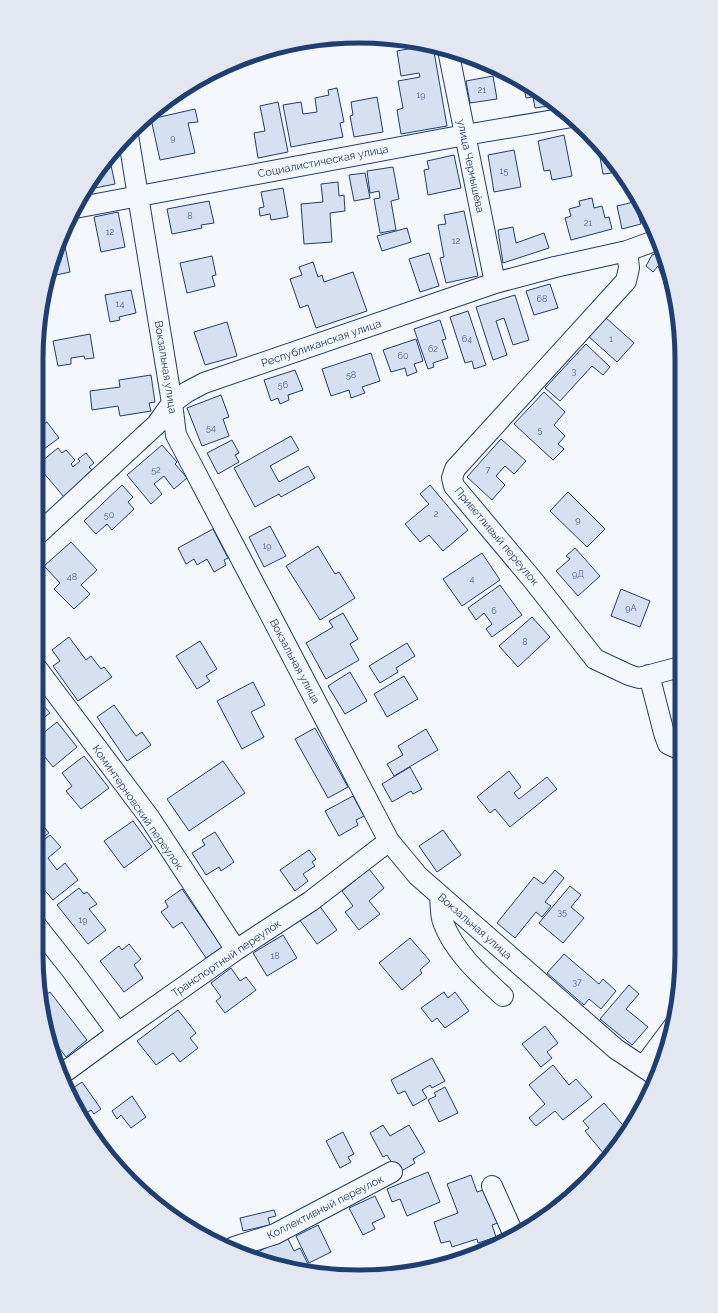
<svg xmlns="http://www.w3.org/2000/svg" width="718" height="1313" font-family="Raleway,sans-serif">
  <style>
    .building { fill: #d5e0f0; stroke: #1d3f73 }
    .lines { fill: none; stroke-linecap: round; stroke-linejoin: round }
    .minor-casing { stroke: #1d3f73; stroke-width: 22 }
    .minor { stroke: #f4f7fb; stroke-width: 20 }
    .labels { text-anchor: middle; stroke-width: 3; stroke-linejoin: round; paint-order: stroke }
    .number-label { font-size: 9px; fill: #4b6792 }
    .street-label { font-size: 11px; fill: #1d3f73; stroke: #f4f7fb }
    .rim { fill: none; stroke: #1d3f73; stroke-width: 5 }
  </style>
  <rect width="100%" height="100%" fill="#f4f7fb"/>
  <path class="building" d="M387,38L401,39L415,42L395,46L394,40L388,41Z
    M429,45L433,46L447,126L401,134L397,110L403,108L398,81L420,77L419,73L401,76L397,51Z
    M493,76L497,99L470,103L466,81Z
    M523,81L556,105L535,108L533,97L526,98Z
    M337,88L344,122L340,123L343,137L291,147L283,105L301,102L303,114L317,112L315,98L329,95L328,90Z
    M377,97L383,132L354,137L350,116L353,115L351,102Z
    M278,102L288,152L258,158L254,133L265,131L260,106Z
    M195,109L198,122L188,123L195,153L160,160L151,119Z
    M564,135L572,176L552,180L550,170L544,171L538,141Z
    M598,146L615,165L611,166L612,173L603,174Z
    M514,150L521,187L494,192L488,155Z
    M454,155L461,188L428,195L424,170L429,169L427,161Z
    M109,156L115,184L85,190Z
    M393,167L399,199L391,201L396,230L380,233L374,199L380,198L379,191L370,193L367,171Z
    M365,173L370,198L354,201L349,175Z
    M338,182L339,196L344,195L345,211L330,213L332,242L304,244L301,204L323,202L321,184Z
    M283,188L288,217L271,220L270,214L260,216L259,208L264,207L261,192Z
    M592,198L594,208L602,206L605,218L609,217L612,229L571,240L565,218L571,216L569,209L580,206L579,201Z
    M209,201L214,223L201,225L202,228L172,234L167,209Z
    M638,201L642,210L637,211L641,224L622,229L617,206Z
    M464,211L478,276L446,283L440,258L444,257L438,225L446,224L444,215Z
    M118,212L125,247L101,252L94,217Z
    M513,227L516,243L544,233L549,248L503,263L498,230Z
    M407,228L411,242L382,251L377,236Z
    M63,236L70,272L47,277V275Z
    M663,251L671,280L664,282L658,266L653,272L646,266L652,255Z
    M429,253L439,286L420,292L409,259Z
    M212,256L216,275L212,276L215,286L187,293L180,263Z
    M313,262L318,277L322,275L324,282L353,272L367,311L316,328L308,305L300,308L290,279L302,275L299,267Z
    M550,284L558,308L534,315L526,291Z
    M131,290L136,313L119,317L120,320L110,322L105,295Z
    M515,295L529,340L513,345L504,318L496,321L507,355L493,360L476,307Z
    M468,311L486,365L474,369L472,361L465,363L450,317Z
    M605,317L634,343L617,362L588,336Z
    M440,320L446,339L442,340L448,358L433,363L434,367L428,369L414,329Z
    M227,322L237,356L205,365L194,332Z
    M90,334L94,358L85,359L84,356L71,358V364L58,366L53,341Z
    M416,339L423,361L414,364L417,372L407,376L405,368L391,372L383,350Z
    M586,344L610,367L603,375L592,366L560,401L545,388Z
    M371,353L380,381L362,387L365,393L351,398L349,390L331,396L322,369Z
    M295,370L303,390L288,395L289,400L280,404L278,398L271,401L264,380Z
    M151,375L155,402L149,403L151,411L120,416L118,406L92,410L90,391L120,387L119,380Z
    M679,386L680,404L677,405L676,387Z
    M544,392L565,412L554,425L565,436L558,444L564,449L553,460L514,424Z
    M221,395L229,417L223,419L229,436L202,446L187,408Z
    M47,422L59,438L37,454V429Z
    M291,436L299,450L270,466L279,482L308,466L315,478L281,497L279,494L255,507L234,468Z
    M501,439L526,461L514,474L505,466L496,476L505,485L492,500L467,477Z
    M232,440L239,453L235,455L239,462L218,474L207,453Z
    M162,445L177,462L175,464L187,478L174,489L164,476L154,484L162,494L151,504L127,475Z
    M58,448L62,453L66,450L75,460L71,464L73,467L80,461L78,459L86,453L94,463L89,467L92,470L85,476L87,478L64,497L37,465Z
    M122,485L133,497L128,502L134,509L112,530L107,524L96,534L84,521Z
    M430,485L468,530L443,551L429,535L420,542L405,524L429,504L420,494Z
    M568,492L605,529L587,547L550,511Z
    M270,526L286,556L264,567L249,537Z
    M213,529L228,558L224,560L226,565L214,572L207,559L197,565L194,559L186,564L178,548Z
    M71,542L97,570L81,585L90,594L74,609L54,589L60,583L44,566Z
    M318,546L335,574L339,572L355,598L320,620L286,566Z
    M575,548L600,576L578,596L556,571L570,559L566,556Z
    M482,553L500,580L462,606L443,579Z
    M500,585L522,615L492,637L486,629L492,624L484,613L476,620L468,608Z
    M621,589L650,601L640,627L611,616Z
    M343,613L358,639L350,644L359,660L326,679L306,643L333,627L329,621Z
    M532,617L550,637L518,667L499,646Z
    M69,637L86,660L91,656L101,669L104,667L112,677L78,701L53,666L60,661L52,650Z
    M200,641L217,669L206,676L210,681L197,689L176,656Z
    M407,643L415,656L396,668L398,672L380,683L369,666Z
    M350,672L367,701L345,714L328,686Z
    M404,676L418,699L387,717L374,694Z
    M253,682L265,705L251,712L264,737L242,749L217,701Z
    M36,697L50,713L36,724Z
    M114,705L136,736L142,732L151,745L127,761L97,717Z
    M681,721V736L676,734Z
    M57,722L77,747L53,767L36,746V739Z
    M315,728L348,787L328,798L295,739Z
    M426,729L438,750L394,776L387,764L403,755L398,746Z
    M84,756L109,788L81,809L66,791L72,786L62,773Z
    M223,761L245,793L189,831L167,799Z
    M410,767L422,789L413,794L411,791L392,802L382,784Z
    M509,771L521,787L514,793L519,799L547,777L557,789L510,827L495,809L490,813L477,797Z
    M353,796L364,816L356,820L358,825L339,836L325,811Z
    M36,817L49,833L36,842Z
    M133,821L152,847L124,868L104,841Z
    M443,830L461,855L437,872L419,846Z
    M215,832L234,862L221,871L219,867L206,875L192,853L205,845L202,840Z
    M50,835L61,847L48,858L57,870L65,863L78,880L53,900L36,880V846Z
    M309,850L316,859L312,862L315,866L303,874L308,881L295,891L280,870Z
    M369,869L384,888L369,901L380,914L359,930L345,912L353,906L342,891Z
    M555,870L564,878L545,902L551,906L542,917L536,912L515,938L497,923L534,877L543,884Z
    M570,886L581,895L571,907L584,918L563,943L539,923Z
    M79,888L84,894L87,892L97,904L89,909L106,930L88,944L57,905Z
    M182,889L222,947L206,958L182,922L173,928L161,912L168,907L165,901Z
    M319,905L337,930L317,944L299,919Z
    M283,935L297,958L267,976L253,953Z
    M410,938L430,961L420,970L422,973L402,990L379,963Z
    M129,944L141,959L134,965L143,978L124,992L100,961L119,946L122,950Z
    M564,954L599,984L603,979L616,991L601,1009L589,999L584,1005L547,973Z
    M231,968L240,981L246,977L256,990L225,1013L216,1001L221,997L211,983Z
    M629,985L639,994L626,1009L648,1027L632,1045L600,1019Z
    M50,992L87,1040L66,1057L52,1039L50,1040L43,997Z
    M444,992L448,998L455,992L469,1011L445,1028L437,1018L432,1022L421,1008Z
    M178,1010L196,1033L190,1038L198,1048L180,1062L173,1053L156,1065L137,1041Z
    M545,1026L558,1043L547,1052L552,1058L541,1067L522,1044Z
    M432,1058L445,1081L432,1088L430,1085L422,1090L427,1098L413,1106L405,1091L398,1094L391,1080Z
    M553,1065L569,1085L576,1079L592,1097L563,1120L555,1111L536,1126L529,1118L545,1104L529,1085Z
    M82,1082L101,1109L94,1114L91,1110L85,1114L89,1118L86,1120L70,1090Z
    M445,1087L458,1113L439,1122L428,1100L436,1096L434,1093Z
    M132,1096L146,1117L131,1128L121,1115L117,1119L112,1111Z
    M604,1103L627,1130L612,1148L604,1154L585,1131L589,1128L583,1121Z
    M383,1125L390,1136L409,1125L425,1152L413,1159L415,1163L398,1173L387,1155L383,1157L370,1133Z
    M343,1132L354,1154L348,1157L351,1162L340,1168L326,1141Z
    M428,1172L440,1202L407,1216L400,1199L392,1202L387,1189Z
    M471,1175L477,1192L489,1188L501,1222L492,1225L496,1237L478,1243L477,1239L452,1247L450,1241L441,1243L434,1222L458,1213L447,1184Z
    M375,1196L385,1217L372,1223L375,1229L363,1235L349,1208Z
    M274,1210L276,1216L268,1218L270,1225L243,1231L240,1218Z
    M172,1212L180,1223L170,1214Z
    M318,1225L331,1252L309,1263L296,1236Z
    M287,1237L294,1251L300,1248L311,1270L276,1266L252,1255Z"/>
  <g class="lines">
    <defs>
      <path id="minor" d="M448,50L495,283
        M128,135L172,403L176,435L389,841L418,876L616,1049L655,1075
        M75,208L465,135L572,117
        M627,251L629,268L626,281L455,469L452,478L454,486L532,579L595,659L629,675L639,678L680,667
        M36,536L157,424L172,403L187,392L204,383L495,283L555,267L627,251L657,240
        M36,667L149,817L236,950
        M649,675L664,733L668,744L681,750
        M440,895C441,904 440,914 443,922C454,952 480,975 503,996
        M36,925L73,972L118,1033
        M643,1067L673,1027
        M62,1074L118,1033L236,950L311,901L389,841
        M492,1186L513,1233
        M234,1247L275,1234L392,1172"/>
    </defs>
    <use href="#minor" class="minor-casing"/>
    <use href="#minor" class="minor"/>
  </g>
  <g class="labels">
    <g class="number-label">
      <text x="482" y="93">21</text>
      <text x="421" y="98">19</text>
      <text x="173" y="141">9</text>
      <text x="504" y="174">15</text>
      <text x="190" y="219">8</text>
      <text x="588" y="226">21</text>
      <text x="110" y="235">12</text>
      <text x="456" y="244">12</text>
      <text x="542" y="302">68</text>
      <text x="120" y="307">14</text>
      <text x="467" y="342">64</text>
      <text x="611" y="342">1</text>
      <text x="433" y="352">62</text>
      <text x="403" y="359">60</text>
      <text x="574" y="374">3</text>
      <text x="351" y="378">58</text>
      <text x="283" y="388">56</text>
      <text x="211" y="431">54</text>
      <text x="540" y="433">5</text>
      <text x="156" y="473">52</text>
      <text x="488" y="473">7</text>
      <text x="436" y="517">2</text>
      <text x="109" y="518">50</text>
      <text x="578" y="523">9</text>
      <text x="267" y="549">19</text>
      <text x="578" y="577">9Д</text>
      <text x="72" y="580">48</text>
      <text x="472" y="582">4</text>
      <text x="631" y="611">9А</text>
      <text x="494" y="614">6</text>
      <text x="525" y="645">8</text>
      <text x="562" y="915">35</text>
      <text x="83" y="923">19</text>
      <text x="275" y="959">18</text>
      <text x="577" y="985">37</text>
    </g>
    <g class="street-label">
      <text transform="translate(323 161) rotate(-11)" y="4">Социалистическая улица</text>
      <text transform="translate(471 166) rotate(78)" y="4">улица Чернышёва</text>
      <text transform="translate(321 343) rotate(-19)" y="4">Республиканская улица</text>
      <text transform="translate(166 367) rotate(81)" y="4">Вокзальная улица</text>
      <text transform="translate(497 536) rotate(50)" y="4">Приветливый переулок</text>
      <text transform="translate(295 661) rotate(62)" y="4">Вокзальная улица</text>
      <text transform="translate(138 807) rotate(55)" y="4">Коминтерновский переулок</text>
      <text transform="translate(475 926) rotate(41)" y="4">Вокзальная улица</text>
      <text transform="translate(226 958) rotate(-34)" y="4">Транспортный переулок</text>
      <text transform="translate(325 1207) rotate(-27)" y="4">Коллективный переулок</text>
    </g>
  </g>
  <path d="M0 0H718V1313H0ZM359 43H359A316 316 0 0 1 675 359V954A316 316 0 0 1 359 1270H359A316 316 0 0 1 43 954V359A316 316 0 0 1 359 43Z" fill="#e3e8f0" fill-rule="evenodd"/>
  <path class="rim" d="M359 43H359A316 316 0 0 1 675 359V954A316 316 0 0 1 359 1270H359A316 316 0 0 1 43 954V359A316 316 0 0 1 359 43Z"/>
</svg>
